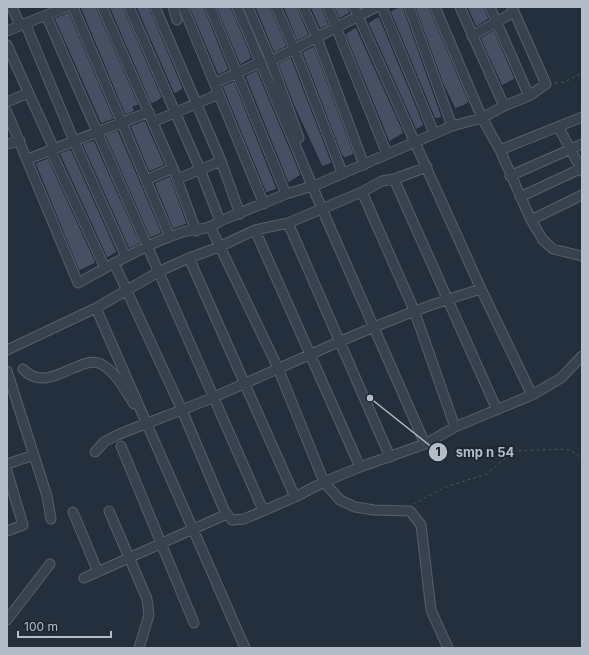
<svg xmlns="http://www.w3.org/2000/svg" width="589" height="655" font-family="Inter,sans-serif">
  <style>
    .building { fill: #455162; stroke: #1f2835 }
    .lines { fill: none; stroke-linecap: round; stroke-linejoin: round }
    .minor-casing { stroke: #565f6c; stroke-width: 11 }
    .path { stroke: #44595c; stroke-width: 1; stroke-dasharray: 3 3; stroke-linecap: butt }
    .minor { stroke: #38414e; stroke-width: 9 }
    .leader { fill: none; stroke: #b4bcc9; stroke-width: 1.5 }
    .callout-dot { fill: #b4bcc9; stroke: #1d2633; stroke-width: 1.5 }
    .mark-label { font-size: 12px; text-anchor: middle; font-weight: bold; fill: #111 }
    .callout-label { font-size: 13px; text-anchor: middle; font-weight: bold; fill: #b4bcc9; stroke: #1d2633; stroke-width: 4; stroke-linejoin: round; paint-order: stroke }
  </style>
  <rect width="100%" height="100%" fill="#242f3e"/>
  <path class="building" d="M80,7H96L139,105L133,107L135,111L125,115Z
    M109,7H123L162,97L158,101L151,104Z
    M136,7H149L183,88L180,91L174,94Z
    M189,7H204L229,70L218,75Z
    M216,7H231L252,58L249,60L240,65Z
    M255,7H270L287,46L274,53Z
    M283,7H297L309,35L297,41Z
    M310,7H322L329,25L320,29Z
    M334,7H348L350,13L339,19Z
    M399,7H403L442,117L439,118L435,119L390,11Z
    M415,7H429L469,102L465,105L455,109L443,84Z
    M467,7H484L489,19L476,27Z
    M69,12L114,119L101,124L54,18Z
    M379,16L424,125L416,130L368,23Z
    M356,27L404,133L389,142L345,34Z
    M494,30L515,79L502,86L480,38Z
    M314,46L354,154L345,158L342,156L302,52Z
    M291,57L332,163L322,167L294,106L278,64Z
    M257,70L301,175L288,183L245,76Z
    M234,81L277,189L266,193L222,86Z
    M145,120L165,165L149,172L130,126Z
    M118,130L162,233L150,238L105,135Z
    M94,140L140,243L129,249L82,144Z
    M71,149L117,252L107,258L59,153Z
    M48,158L96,263L79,271L35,163Z
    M170,176L187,224L173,229L154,183Z"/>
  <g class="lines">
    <defs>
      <path id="minor" d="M12,7L20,25
        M73,7L170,237
        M102,7L173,168L196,231
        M129,7L200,169L220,221
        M155,7L221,161L240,214
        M173,7L177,20
        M183,7L264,204
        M210,7L286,194
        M237,7L322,209L425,444
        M248,7L271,61L299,138
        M276,7L294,48L342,172
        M303,7L317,38L364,165
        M328,7L387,154
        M354,7L481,289L532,395
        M382,7L434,133
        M409,7L452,126
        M435,7L482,118L500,150L531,220L543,240L553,249L582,256
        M460,7L504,106
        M490,7L529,96
        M46,15L263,510
        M25,23L74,141L126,257
        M7,31L66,7
        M472,36L514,12
        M7,45L54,149
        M271,61L376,7
        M215,83L261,62
        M7,102L28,93
        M7,112L78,283C111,265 148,243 183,232C198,227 203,233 220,221L286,194L316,185L452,126L482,118L504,106L529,96L546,84L512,7
        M153,122L219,94
        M559,128L582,171
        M7,144L20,141
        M500,150L582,117
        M51,151L105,268
        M28,159L149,112
        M510,176L582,144
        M177,179L221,161
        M394,179L427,167
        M146,180L173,168
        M362,192L382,181L394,179L497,410
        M520,197L582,168
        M531,220L582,195
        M288,223L390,457
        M211,228L278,368L324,482L340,500L355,507L374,510L410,511L421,525L431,610L448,648
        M255,230L360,467
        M189,258L295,497
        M114,263L182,410L225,512L232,520L244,519L295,497L324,482L360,467L425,444L455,427L532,395L561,378L582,356
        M96,308L160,271L189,258L219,247L255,230L288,223L362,192L414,310L455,427
        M7,350L96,308L245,648
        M23,369C47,396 81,353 101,364C116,372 125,390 134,404
        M7,371L47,496L51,519
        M121,446L194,623
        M95,452L104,442L115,436C148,422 181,411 214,397C302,359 388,316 481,289
        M7,464L34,455
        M7,471L23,525L7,531
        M109,511L147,599L149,615L139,648
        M73,512L98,572
        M84,578L227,514
        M7,620L50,564"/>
    </defs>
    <use href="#minor" class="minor-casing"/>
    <path class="path" d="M555,83L565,82L582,73
      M413,504L448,486L487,474L511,453L516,451L565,449L572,451L582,459"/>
    <use href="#minor" class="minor"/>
  </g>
  <path class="leader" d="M370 398L438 452"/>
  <g class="callout-dot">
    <circle cx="370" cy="398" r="4"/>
    <circle cx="438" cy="452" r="10"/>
  </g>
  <g class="mark-label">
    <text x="438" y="456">1</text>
  </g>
  <g class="callout-label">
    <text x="485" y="457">smp n 54</text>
  </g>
  <rect width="589" height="655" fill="none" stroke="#b4bcc9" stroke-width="16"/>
  <path d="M18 631v6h93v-6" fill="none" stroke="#b4bcc9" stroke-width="2"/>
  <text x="24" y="631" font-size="12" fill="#b4bcc9" stroke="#1d2633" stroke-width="3" paint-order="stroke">100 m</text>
</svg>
